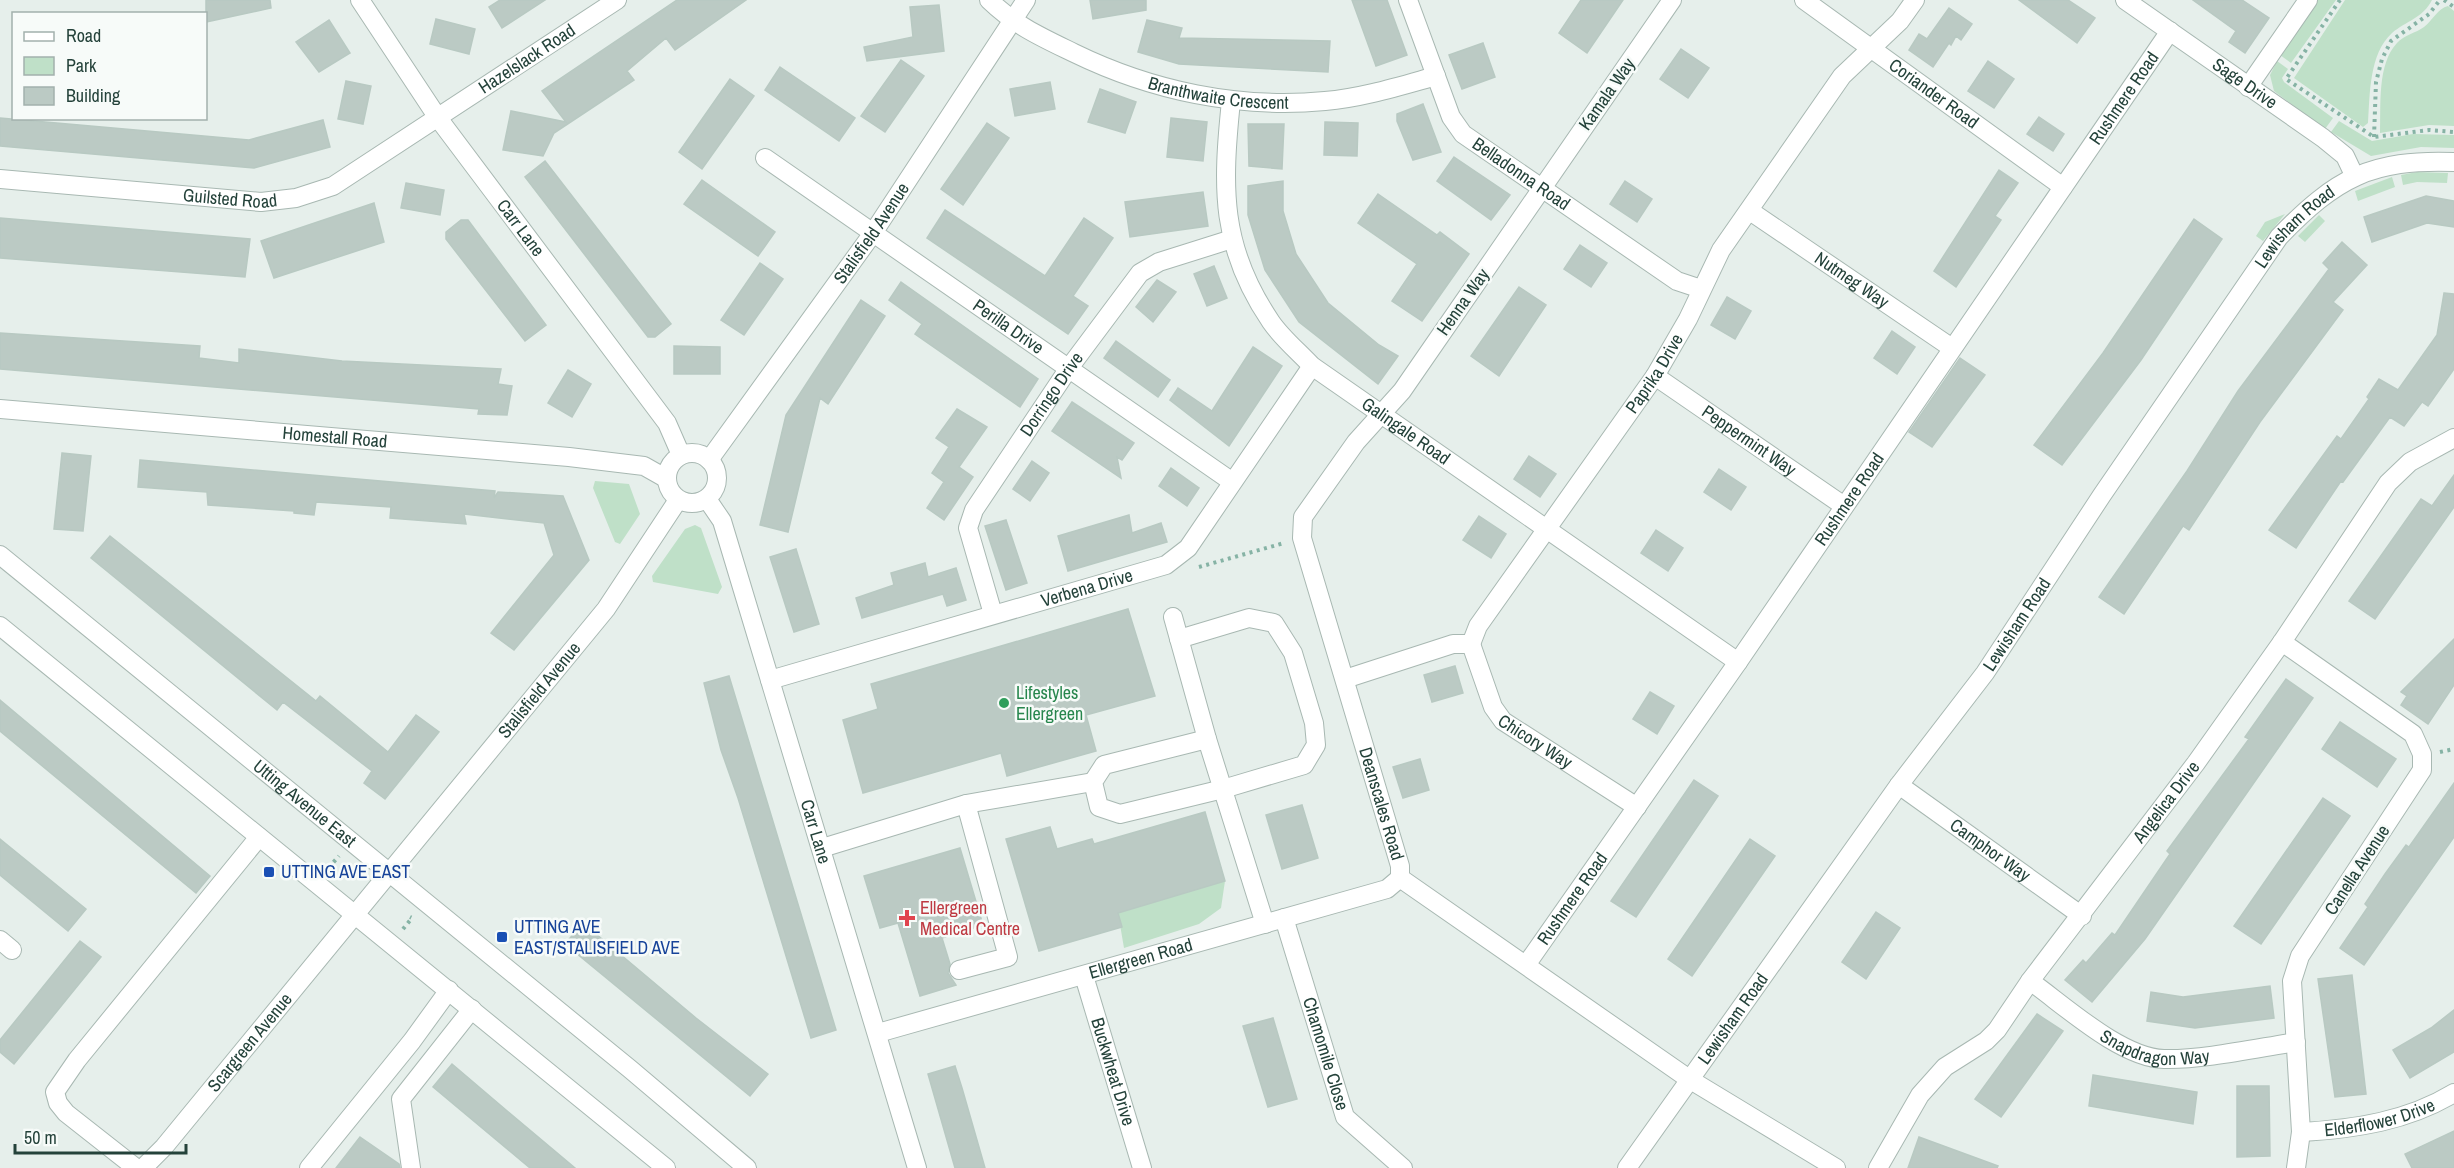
<svg xmlns="http://www.w3.org/2000/svg" width="2454" height="1168" font-family="'Archivo Narrow',sans-serif">
  <style>
    .green { fill: #bfe0c8 }
    .building { fill: #bbcac4; stroke: #b8c9c2; stroke-width: 1.5 }
    .lines { fill: none; stroke-linecap: round; stroke-linejoin: round }
    .minor-casing { stroke: #a8b8b2; stroke-width: 20 }
    .path { stroke: #86b3a5; stroke-width: 4; stroke-dasharray: 3 4.5; stroke-linecap: butt }
    .minor { stroke: #fff; stroke-width: 18 }
    .leisure-dot { fill: #2e9e5b; stroke: #f7fbf9; stroke-width: 2 }
    .transit-dot { fill: #1a4fb4; stroke: #f7fbf9; stroke-width: 2 }
    .health-dot { fill: #e0444e; stroke: #f7fbf9; stroke-width: 2 }
    .labels { text-anchor: middle; stroke-width: 5; stroke-linejoin: round; paint-order: stroke }
    .street-label { font-size: 18px; fill: #24423a; stroke: #f7fbf9 }
    .leisure-label { font-size: 18px; fill: #27864d; stroke: #f7fbf9; text-anchor: start }
    .transit-label { font-size: 18px; fill: #164399; stroke: #f7fbf9; text-anchor: start }
    .health-label { font-size: 18px; fill: #be3a42; stroke: #f7fbf9; text-anchor: start }
  </style>
  <rect width="100%" height="100%" fill="#e6efeb"/>
  <path class="green" d="M2318,0H2336L2291,63L2280,55Z
    M2345,0H2432C2423,18 2406,21 2392,33C2369,54 2370,94 2368,123L2363,127L2294,78Z
    M2448,6L2454,11V126L2429,125L2380,133C2381,106 2377,64 2397,43C2404,35 2416,33 2424,27C2433,20 2438,8 2448,6Z
    M2277,61L2288,69L2282,78L2284,82L2333,118L2325,129L2274,91L2270,75Z
    M2339,121L2372,141L2413,134L2454,135V148L2421,147L2371,156L2331,132Z
    M2417,172L2448,173L2447,183L2417,182L2403,185L2401,175Z
    M2392,177L2395,187L2358,201L2355,191Z
    M2285,214L2263,241L2256,236L2265,222Z
    M2319,215L2325,221L2305,242L2298,236Z
    M595,481L629,484L640,514L620,544L615,542L593,488Z
    M695,525L701,528L722,587L718,594L653,582L652,576L685,529Z
    M1225,881L1221,908L1199,924L1124,948L1118,913Z"/>
  <path class="building" d="M206,0H270L271,8L206,22Z
    M500,0H545L502,28L489,7Z
    M677,0H746L675,50L666,38L627,71L634,80L554,133L543,156L503,150L511,111L566,122L542,91Z
    M1090,0H1146V10L1093,19Z
    M1352,0H1387L1407,55L1376,66Z
    M1581,0H1623L1587,53L1559,33Z
    M2019,0H2068L2095,18L2077,43Z
    M2193,0H2242L2269,18L2245,53L2229,42L2236,31Z
    M939,5L944,51L867,61L864,47L913,37L910,7Z
    M1949,8L1972,24L1961,40L1956,36L1951,45L1949,43L1933,67L1909,50L1919,34L1927,39Z
    M436,19L475,29L469,54L430,44Z
    M329,20L350,53L319,72L296,42Z
    M1147,20L1182,28L1179,38L1330,41L1328,72L1179,64L1138,52Z
    M1483,43L1495,77L1462,89L1449,55Z
    M1681,49L1709,68L1688,98L1660,79Z
    M901,60L924,76L885,132L861,116Z
    M1988,61L2014,79L1994,108L1968,91Z
    M780,67L855,118L839,141L765,90Z
    M730,79L754,96L702,169L679,152Z
    M346,81L371,86L363,124L338,119Z
    M1050,82L1055,109L1015,116L1010,89Z
    M1100,89L1136,102L1125,133L1088,122Z
    M1423,104L1441,152L1413,160L1397,121V114Z
    M2039,117L2064,134L2053,151L2027,134Z
    M0,118L249,140L323,120L330,147L254,168L0,146Z
    M1171,118L1207,122L1203,161L1167,157Z
    M1325,122L1358,123L1357,156L1324,155Z
    M987,123L1009,138L963,205L941,189Z
    M1248,124H1284L1282,169L1249,166Z
    M1454,157L1510,195L1491,220L1437,181Z
    M545,161L671,324L655,337H648L525,177Z
    M1999,170L2018,183L1995,216L2001,220L1956,287L1934,271Z
    M702,180L775,232L758,256L684,204Z
    M1283,181V211L1296,254L1328,303L1379,345L1398,356L1378,384L1299,322L1265,270L1248,215V186Z
    M1625,181L1652,199L1637,222L1610,204Z
    M406,183L444,190L440,215L401,208Z
    M1203,192L1208,226L1130,237L1125,202Z
    M1378,194L1437,235L1440,232L1469,254L1422,321L1392,301L1417,264L1358,223Z
    M2426,196L2454,201V227L2427,223L2372,242L2364,217Z
    M374,203L384,242L274,278L261,241Z
    M945,210L1045,276L1084,218L1113,238L1073,296L1088,306L1068,334L927,238Z
    M0,218L250,239L245,277L0,258Z
    M2194,219L2222,239L2141,360L2062,465L2034,445L2103,353Z
    M461,220H468L546,325L525,341L446,239V232Z
    M2342,242L2367,265L2333,302L2343,310L2260,422L2189,530L2183,526L2124,614L2099,597L2187,471L2238,391L2329,269L2323,263Z
    M1580,245L1607,263L1591,287L1564,269Z
    M760,263L783,279L744,335L721,320Z
    M1214,266L1227,298L1207,306L1194,274Z
    M1157,280L1176,292L1153,322L1136,307Z
    M901,282L1038,379L1020,407L915,334L922,324L889,300Z
    M1519,287L1546,305L1499,376L1471,356Z
    M2444,293L2454,294V369L2428,406L2422,402L2404,426L2390,417L2343,482L2341,481L2296,548L2269,530L2337,436L2341,439L2369,399L2367,397L2379,379L2398,390L2437,335Z
    M1727,297L1751,311L1735,339L1711,325Z
    M861,300L885,316L828,404L820,398L788,532L760,525L786,415Z
    M1892,331L1915,347L1897,374L1874,358Z
    M0,333L200,346L199,358L239,363V349L342,361L501,369L498,384L512,386L507,415L478,414L479,409L0,369Z
    M1116,341L1170,380L1158,397L1104,358Z
    M674,346L720,347V374H674Z
    M1253,347L1282,366L1229,446L1170,400L1178,388L1212,411Z
    M1960,358L1985,375L1932,447L1909,432Z
    M568,370L591,384L572,417L548,403Z
    M1072,402L1134,443L1122,460L1117,457L1121,478L1052,431Z
    M957,409L987,427L959,467L973,477L944,520L927,508L944,482L932,473L949,447L936,438Z
    M62,453L91,456L83,531L54,529Z
    M1529,456L1556,474L1540,497L1514,479Z
    M140,460L495,491L494,498L498,492L563,496L589,560L514,650L491,633L554,555L544,523L464,514L466,524L390,518L391,507L316,502L314,515L294,513V511L208,505L207,492L138,487Z
    M1032,461L1049,473L1030,501L1013,489Z
    M1171,468L1199,488L1187,506L1159,486Z
    M1719,469L1746,487L1731,510L1704,492Z
    M2454,475V507L2375,619L2349,601L2421,499L2432,506Z
    M1129,515L1132,533L1161,523L1167,542L1068,571L1058,536Z
    M1479,516L1506,534L1491,558L1463,540Z
    M1006,520L1027,583L1006,590L985,526Z
    M1656,530L1683,548L1668,571L1641,553Z
    M110,536L316,701L320,696L388,752L416,715L439,732L385,799L364,783L372,771L283,702L277,710L91,558Z
    M796,549L819,624L794,632L770,557Z
    M925,563L928,577L956,568L966,600L947,606L943,594L862,618L856,598L894,585L891,573Z
    M1128,609L1155,696L1086,715L1096,751L1007,776L1001,753L863,793L843,720L878,709L871,684Z
    M2454,639V685L2428,724L2401,705L2407,696L2401,692Z
    M1455,666L1463,693L1432,702L1424,675Z
    M729,676L836,1030L811,1038L738,798L721,750L704,683Z
    M2286,679L2313,698L2145,939L2092,1002L2065,980L2083,960L2086,963L2112,933L2115,935L2170,854L2167,851L2249,739L2245,737Z
    M1650,692L1674,706L1657,734L1633,719Z
    M0,700L210,876L196,893L0,731Z
    M2340,722L2396,759L2377,787L2322,749Z
    M1420,759L1429,790L1403,798L1393,767Z
    M1694,780L1718,796L1636,917L1611,901Z
    M2454,783V837L2364,965L2340,948L2368,907L2365,904L2385,874L2406,845L2409,847Z
    M2323,798L2350,816L2261,944L2234,926Z
    M1302,805L1318,858L1282,869L1266,815Z
    M1205,812L1225,881L1118,913L1122,927L1039,951L1006,839L1050,827L1057,849L1092,839L1094,844Z
    M0,839L86,909L68,931L0,875Z
    M1750,839L1775,856L1692,976L1668,959Z
    M960,848L983,925L942,938L950,964L948,973L956,985L920,996L898,923L880,928L864,876Z
    M1876,912L1900,928L1866,979L1842,962Z
    M583,923L696,1018L768,1074L750,1096L565,944Z
    M80,941L101,957L14,1064L0,1052V1040Z
    M2352,975L2366,1094L2335,1097L2318,979Z
    M2270,986L2274,1018L2195,1028L2147,1021L2151,992L2183,997Z
    M2454,1010V1052L2410,1078L2393,1050L2431,1028Z
    M2037,1014L2063,1031L2001,1117L1975,1099Z
    M1273,1018L1297,1099L1268,1107L1243,1026Z
    M452,1064L506,1110L575,1168H530L433,1087Z
    M955,1066L962,1088L985,1168H955L928,1074Z
    M2093,1075L2197,1092L2193,1124L2089,1106Z
    M2237,1086H2269L2270,1156L2237,1157Z
    M2454,1131V1168H2412L2405,1154Z
    M360,1137L399,1164L400,1168H336Z
    M1919,1137L1998,1166L1997,1168H1908Z"/>
  <g class="lines">
    <defs>
      <g id="minor">
        <path id="s1" d="M360,0L438,118L667,423L681,455"/>
        <path id="s2" d="M989,0C1016,26 1041,37 1074,53C1152,91 1238,109 1325,101C1362,98 1400,86 1436,76"/>
        <path id="s3" d="M1408,0L1451,117L1463,134L1677,281L1701,289"/>
        <path id="s4" d="M1672,0L1402,391L1356,442L1303,517L1302,538L1400,866V878L1689,1079L1836,1168"/>
        <path id="s5" d="M1804,0L2063,187"/>
        <path id="s6" d="M2125,0L2323,138L2345,156L2354,175"/>
        <path d="M2248,87L2308,0"/>
        <path id="s7" d="M1231,101C1222,188 1220,247 1271,322C1282,338 1299,352 1312,366L1738,662"/>
        <path id="s8" d="M765,158L1231,481"/>
        <path id="s9" d="M0,179L261,202L296,198L333,186L617,0"/>
        <path id="s10" d="M1750,211L1952,348"/>
        <path id="s11" d="M1655,376L1844,506"/>
        <path id="s12" d="M0,409L569,457L644,466L667,479"/>
        <circle cx="692" cy="478" r="25"/>
        <path id="s13" d="M709,460L873,233L1026,0"/>
        <path id="s14" d="M707,499L722,521L917,1168"/>
        <path id="s15" d="M0,555L630,1069L747,1168"/>
        <path id="s16" d="M993,614L968,528L974,510L1069,368L1140,273L1159,262L1232,239"/>
        <path d="M1173,617L1207,739L1265,924"/>
        <path d="M0,626L666,1168"/>
        <path d="M1179,639L1249,618L1274,623L1293,653L1314,723L1316,745L1304,765L1223,789L1120,814L1099,807L1093,782L1104,765L1207,739"/>
        <path d="M2282,642L2413,734L2422,754V770L2300,956L2292,981L2301,1132L2296,1168"/>
        <path id="s17" d="M1471,644L1493,707L1503,721L1637,807"/>
        <path id="s18" d="M1345,679L1453,644H1471L1478,626L1655,376L1688,319L1721,250L1842,76L1900,21L1915,0"/>
        <path id="s19" d="M770,680L1166,565L1188,548L1312,366"/>
        <path id="s20" d="M1899,785L2082,916"/>
        <path d="M966,804L1093,782"/>
        <path d="M822,848L966,804L1008,957L959,970"/>
        <path id="s21" d="M1284,918L1345,1117L1403,1168"/>
        <path d="M0,940L12,950"/>
        <path id="s22" d="M1526,965L1738,662L2170,31"/>
        <path id="s23" d="M1084,976L1142,1168"/>
        <path id="s24" d="M2030,981C2064,1005 2121,1058 2164,1059C2202,1060 2257,1048 2296,1042"/>
        <path id="s25" d="M878,1033L1387,889L1400,878"/>
        <path id="s26" d="M2301,1132C2355,1129 2408,1121 2454,1093"/>
        <path d="M136,1168L66,1113L58,1103L55,1092L77,1060L259,837"/>
        <path id="s27" d="M143,1168L164,1147L606,609L678,500"/>
        <path d="M309,1168L412,1041L449,990"/>
        <path d="M411,1168L401,1099L472,1009"/>
        <path id="s28" d="M1627,1168L1899,785L1985,673L2102,495L2279,237C2336,178 2371,159 2454,162"/>
        <path id="s29" d="M1878,1168L1920,1095L1945,1067L1986,1041L1997,1030L2030,981L2196,763L2282,642L2388,483L2410,462L2454,438"/>
      </g>
    </defs>
    <use href="#minor" class="minor-casing"/>
    <path class="path" d="M2340,0L2286,79L2374,137L2429,130L2454,132
      M2444,0L2454,7
      M2374,137L2376,82L2382,59L2391,41L2429,14L2440,0
      M1199,567L1284,543
      M2440,752L2454,749
      M331,868L330,866L339,856
      M403,929L412,918L410,917"/>
    <use href="#minor" class="minor"/>
  </g>
  <circle class="leisure-dot" cx="1004" cy="703" r="6"/>
  <g class="transit-dot">
    <rect x="263" y="866" width="12" height="12" rx="3"/>
    <rect x="496" y="931" width="12" height="12" rx="3"/>
  </g>
  <path class="health-dot" d="M904 909h6v6h6v6h-6v6h-6v-6h-6v-6h6z"/>
  <g class="labels">
    <g class="street-label">
      <text dy="6" stroke="none"><textPath href="#s9" startOffset="568">Hazelslack Road</textPath></text>
      <text dy="6" stroke="none"><textPath href="#s6" startOffset="146">Sage Drive</textPath></text>
      <text dy="6" stroke="none"><textPath href="#s2" startOffset="252">Branthwaite Crescent</textPath></text>
      <text dy="6" stroke="none"><textPath href="#s5" startOffset="160">Coriander Road</textPath></text>
      <text transform="translate(1607 94) rotate(-55)" y="6">Kamala Way</text>
      <text dy="6" stroke="none"><textPath href="#s22" startOffset="1053">Rushmere Road</textPath></text>
      <text dy="6" stroke="none"><textPath href="#s3" startOffset="216">Belladonna Road</textPath></text>
      <text dy="6" stroke="none"><textPath href="#s9" startOffset="231">Guilsted Road</textPath></text>
      <text dy="6" stroke="none"><textPath href="#s1" startOffset="279">Carr Lane</textPath></text>
      <text dy="6" stroke="none"><textPath href="#s28" startOffset="1155">Lewisham Road</textPath></text>
      <text dy="6" stroke="none"><textPath href="#s13" startOffset="279">Stalisfield Avenue</textPath></text>
      <text dy="6" stroke="none"><textPath href="#s10" startOffset="123">Nutmeg Way</textPath></text>
      <text transform="translate(1463 302) rotate(-55)" y="6">Henna Way</text>
      <text dy="6" stroke="none"><textPath href="#s8" startOffset="296">Perilla Drive</textPath></text>
      <text dy="6" stroke="none"><textPath href="#s18" startOffset="459">Paprika Drive</textPath></text>
      <text dy="6" stroke="none"><textPath href="#s16" startOffset="248">Dorringo Drive</textPath></text>
      <text dy="6" stroke="none"><textPath href="#s7" startOffset="405">Galingale Road</textPath></text>
      <text dy="6" stroke="none"><textPath href="#s12" startOffset="336">Homestall Road</textPath></text>
      <text dy="6" stroke="none"><textPath href="#s11" startOffset="114">Peppermint Way</textPath></text>
      <text dy="6" stroke="none"><textPath href="#s22" startOffset="567">Rushmere Road</textPath></text>
      <text dy="6" stroke="none"><textPath href="#s19" startOffset="330">Verbena Drive</textPath></text>
      <text dy="6" stroke="none"><textPath href="#s28" startOffset="669">Lewisham Road</textPath></text>
      <text dy="6" stroke="none"><textPath href="#s27" startOffset="621">Stalisfield Avenue</textPath></text>
      <text dy="6" stroke="none"><textPath href="#s17" startOffset="122">Chicory Way</textPath></text>
      <text dy="6" stroke="none"><textPath href="#s15" startOffset="393">Utting Avenue East</textPath></text>
      <text dy="6" stroke="none"><textPath href="#s29" startOffset="470">Angelica Drive</textPath></text>
      <text dy="6" stroke="none"><textPath href="#s4" startOffset="934">Deanscales Road</textPath></text>
      <text dy="6" stroke="none"><textPath href="#s14" startOffset="351">Carr Lane</textPath></text>
      <text dy="6" stroke="none"><textPath href="#s20" startOffset="112">Camphor Way</textPath></text>
      <text transform="translate(2357 870) rotate(-57)" y="6">Canella Avenue</text>
      <text dy="6" stroke="none"><textPath href="#s22" startOffset="81">Rushmere Road</textPath></text>
      <text dy="6" stroke="none"><textPath href="#s25" startOffset="273">Ellergreen Road</textPath></text>
      <text dy="6" stroke="none"><textPath href="#s28" startOffset="183">Lewisham Road</textPath></text>
      <text dy="6" stroke="none"><textPath href="#s24" startOffset="146">Snapdragon Way</textPath></text>
      <text dy="6" stroke="none"><textPath href="#s27" startOffset="165">Scargreen Avenue</textPath></text>
      <text dy="6" stroke="none"><textPath href="#s21" startOffset="142">Chamomile Close</textPath></text>
      <text dy="6" stroke="none"><textPath href="#s23" startOffset="100">Buckwheat Drive</textPath></text>
      <text dy="6" stroke="none"><textPath href="#s26" startOffset="80">Elderflower Drive</textPath></text>
    </g>
    <g class="leisure-label">
      <text x="1016" y="699">Lifestyles<tspan x="1016" dy="21">Ellergreen</tspan></text>
    </g>
    <g class="transit-label">
      <text x="281" y="878">UTTING AVE EAST</text>
      <text x="514" y="933">UTTING AVE<tspan x="514" dy="21">EAST/STALISFIELD AVE</tspan></text>
    </g>
    <g class="health-label">
      <text x="920" y="914">Ellergreen<tspan x="920" dy="21">Medical Centre</tspan></text>
    </g>
  </g>
  <rect x="12" y="12" width="195" height="108" fill="#f7fbf9" stroke="#a3b1ad" stroke-width="1.5"/>
  <rect x="24" y="32" width="30" height="9" fill="#ffffff" stroke="#a3b1ad" stroke-width="1.5"/>
  <text x="66" y="42" font-size="18" fill="#24423a">Road</text>
  <rect x="24" y="57" width="30" height="18" fill="#bfe0c8" stroke="#a3b1ad" stroke-width="1.5"/>
  <text x="66" y="72" font-size="18" fill="#24423a">Park</text>
  <rect x="24" y="87" width="30" height="18" fill="#bbcac4" stroke="#a3b1ad" stroke-width="1.5"/>
  <text x="66" y="102" font-size="18" fill="#24423a">Building</text>
  <path d="M15 1144v9h171v-9" fill="none" stroke="#24423a" stroke-width="3"/>
  <text x="24" y="1144" font-size="18" fill="#24423a" stroke="#f7fbf9" stroke-width="4.5" paint-order="stroke">50 m</text>
</svg>
